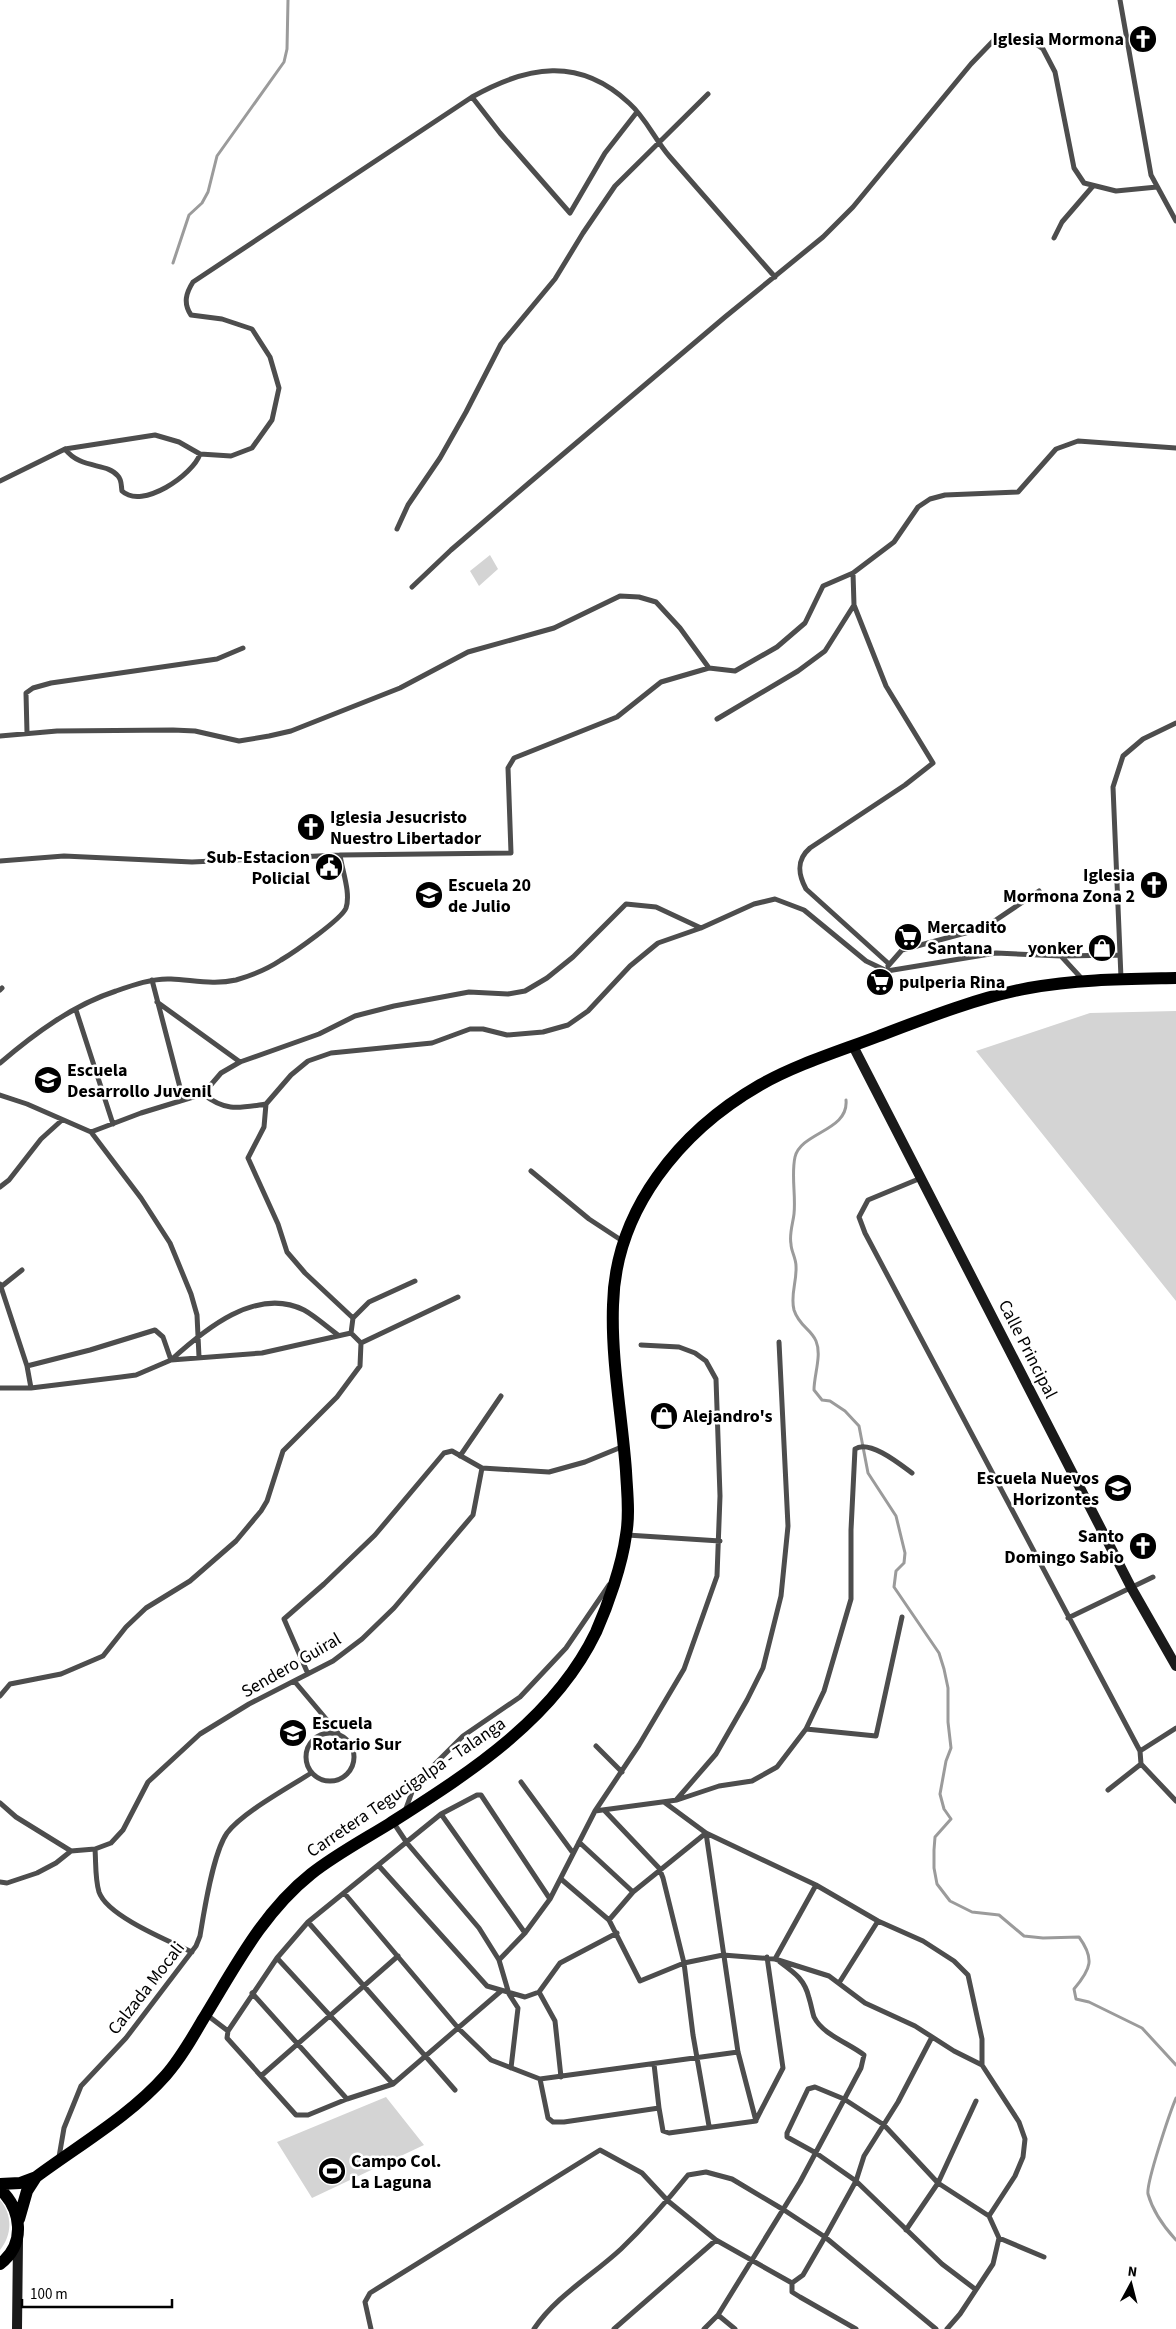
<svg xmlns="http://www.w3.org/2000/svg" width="1176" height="2329" font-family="'Source Sans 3',sans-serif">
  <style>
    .green { fill: #d4d4d4 }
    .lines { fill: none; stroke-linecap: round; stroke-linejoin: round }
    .stream { stroke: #9b9b9b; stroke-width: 3 }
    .street { stroke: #4d4d4d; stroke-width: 5 }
    .secondary { stroke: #1a1a1a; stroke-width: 10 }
    .primary { stroke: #000; stroke-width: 12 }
    .labels { text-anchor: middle; stroke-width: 5; stroke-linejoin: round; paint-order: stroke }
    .poi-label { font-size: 18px; font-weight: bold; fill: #000; stroke: #fff; text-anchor: start }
    .street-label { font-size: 18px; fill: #000; stroke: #fff }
  </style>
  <rect width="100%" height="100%" fill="#fff"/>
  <path class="green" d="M490,555L498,569L479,586L470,571Z
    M1176,1011V1301L976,1051L1090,1013Z
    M386,2097L424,2145L312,2198L277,2142Z
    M0,2200C13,2215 12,2235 0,2250Z"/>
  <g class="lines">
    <path class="stream" d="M173,263L189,215L202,203L208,192L217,156L284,62L287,49L288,0
      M846,1100C849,1131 801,1132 795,1157C791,1175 796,1195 794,1214C793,1223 789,1234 791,1244C791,1251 796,1258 796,1266C797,1282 790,1295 794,1310C799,1326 811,1329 816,1341C822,1355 814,1375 814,1390L822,1400L830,1401L845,1411L859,1426L868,1473L896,1516L905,1553L904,1563L896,1571L894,1587L939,1653L944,1669L948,1688V1722L951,1748L946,1761L940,1794L944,1809L951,1819L935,1837L934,1850V1868L937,1884L950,1901L972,1912L999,1915L1024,1936L1043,1938L1079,1937C1095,1959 1091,1969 1074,1989L1076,1999L1089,2002L1142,2028L1176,2065
      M1176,2098C1170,2112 1146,2183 1148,2194C1153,2212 1164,2227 1176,2240"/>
    <path class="street" d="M1120,0L1151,175L1176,221
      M472,97L500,133L570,213L605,153L637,112
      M1054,238L1062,222L1093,186
      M65,449C81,470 107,462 118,476C122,480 121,486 122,491C142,510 193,475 200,454
      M0,481L65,449L155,435L179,442L200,454L231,456L252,448L272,420L279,388L270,357L252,329L222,319L191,315C183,303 186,293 193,282L472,97C527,66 579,56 629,103C646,118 655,140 670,157C705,197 740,237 775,277
      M397,529L408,505L440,458L466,412L501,344L555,279L583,233L615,186L708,94
      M853,573L854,605L886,686L933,763L905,785L810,848C796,860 798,874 806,889L889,964
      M412,587L451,550L529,483L725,317L823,237L853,207L971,64L995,39L1007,36L1032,41L1043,49L1055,72L1074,168L1084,183L1116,191L1157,187
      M717,719L798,671L825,651L854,605
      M27,733L26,693L33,688L51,683L217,659L243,648
      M0,736L57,731L173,730L195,731L239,741L269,736L291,731L400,688L468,652L554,628L620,596L639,597L656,602L680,628L709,668
      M0,861L64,856L192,862L340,855L511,853L508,768L514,758L617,717L661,682L709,668L735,671L777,647L805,623L823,586L853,573L894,542L918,507L930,499L945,495L1018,492L1056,449L1078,441L1176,448
      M1061,956L1120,955
      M888,966L902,950L984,928L1039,891
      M1121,978L1113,787L1123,756L1143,739L1176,723
      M152,980L183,1099
      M0,990L2,988
      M157,1002L240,1062
      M76,1010L113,1124
      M0,1063C34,1034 73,1005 116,991C133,985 153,978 171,979C193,980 214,985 236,980C250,976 269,968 281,960C293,953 342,919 346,908C351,893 342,870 340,855
      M203,1094L221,1073L240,1062L319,1034L355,1016L394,1006L469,992L508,994L525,991L547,978L573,957L626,904L656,907L701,928
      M0,1095L27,1104L91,1132L141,1198L170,1243L191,1294L197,1315L199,1357
      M91,1132L141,1113L203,1094C226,1112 239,1108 266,1104
      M531,1171L589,1219L624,1242
      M921,1178L868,1200L859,1217L865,1233L1140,1751
      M0,1187L9,1180L41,1139L62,1120
      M0,1284L27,1366L31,1388
      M2,1286L22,1270
      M353,1318L369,1302L415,1281
      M361,1343L458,1297
      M27,1366L90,1350L155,1330L163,1337L171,1360C204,1330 256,1286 304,1310C315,1316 327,1327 338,1335
      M0,1388H31L121,1377L136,1375L171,1360L262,1353L351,1333
      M460,1456L501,1396
      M627,1535L720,1541
      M1068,1618L1153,1577
      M308,1674L284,1619L324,1584L375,1535L444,1453L452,1451L482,1468L549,1472L585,1462L624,1446
      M295,1682L338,1733
      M0,1696L10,1684L61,1674L103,1656L126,1627L146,1608L190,1581L236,1541L261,1511L267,1501L283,1451L337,1397L360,1366L361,1343L351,1333L353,1318L305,1273L287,1252L278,1224L248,1158L264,1127L266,1104L291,1075L308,1061L331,1053L432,1043L470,1029H483L507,1035L543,1032L568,1025L588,1011L630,966L658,943L701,928L754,904L775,899L804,910L866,961L887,971L996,953L1061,956L1083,980
      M806,1729L876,1736L902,1617
      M306 1757a24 24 0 1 1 48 0a24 24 0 1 1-48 0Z
      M596,1746L622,1772
      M1141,1764L1176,1801
      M521,1782L573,1853
      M1108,1790L1141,1764L1140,1751L1176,1728
      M677,1799L716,1754L747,1700L763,1668L781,1596L788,1526L779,1342
      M664,1802L706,1833L816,1885L878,1921L923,1941L954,1961L968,1975L982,2039V2065L1019,2122L1025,2139L1023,2157L1015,2176L989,2216
      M0,1803L16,1817L71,1851
      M604,1810L659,1868L663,1878L684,1963L693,2035L709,2126
      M405,1811L412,1792L428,1771L463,1736L520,1697L566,1648L609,1585
      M595,1811L677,1800L719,1786L752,1781L777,1767L806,1729L824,1691L851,1599V1530L855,1449C869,1439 900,1464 912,1473
      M441,1814L525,1933
      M393,1822L407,1843L479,1928L499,1960L509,1994L518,2008L511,2068
      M579,1842L633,1892
      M95,1849C96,1863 95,1879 99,1892C107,1916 169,1941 192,1952
      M379,1866L487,1986L525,1997L539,1992L555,2021L561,2077
      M561,1879L609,1920L640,1981L684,1963L723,1955L775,1959L829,1976L865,2003L915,2026L954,2051L982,2065
      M0,1882L7,1883L37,1873L56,1863L71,1851L95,1849L111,1843L123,1830L148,1782L200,1734L249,1704L333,1661L362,1639L394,1608L473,1515L482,1468
      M345,1894L459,2029L491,2060L540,2079L738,2052
      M609,1920L633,1892L706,1833L738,2052L756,2121
      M308,1922L455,2090
      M277,1958L393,2084
      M775,1959L816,1885
      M499,1960L525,1933L550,1899L595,1811L639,1745L684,1669L717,1576L720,1496L716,1379L706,1361L695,1353L679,1347L641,1345
      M839,1983L878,1921
      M501,1991L393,2084L347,2099L308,2115H296L227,2038L228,2031L277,1958L308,1922L441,1814L477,1795H481L550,1899
      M539,1992L560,1963L617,1933
      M252,1993L347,2099
      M207,2015L228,2031
      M654,2064L659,2108
      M261,2076L398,1956
      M540,2079L548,2118L553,2122H564L659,2108L663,2131L669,2133L756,2121
      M756,2120L783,2068L767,1957
      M59,2157L64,2128L81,2086L126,2038L196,1946L200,1936C204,1911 213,1853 227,1833C243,1812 288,1788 311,1773
      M906,2230L938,2183L976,2101
      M999,2238L1044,2257
      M792,2283L803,2275L825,2237L856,2181L864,2156L898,2102L932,2037
      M718,2315L735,2329
      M371,2329L365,2302L370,2293L600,2150L642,2173L668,2201L716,2240L792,2283V2292L800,2297L856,2329
      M534,2329C556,2296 592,2276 621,2249C645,2226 667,2201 688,2175L706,2172L732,2179L784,2210L825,2237L936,2329
      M614,2329L716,2240
      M704,2329L718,2315L800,2182L861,2068L864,2055C849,2043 823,2035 814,2017C812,2011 811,2004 809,1998C805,1980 795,1973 780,1962
      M947,2329L960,2314L993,2264L999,2238L989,2216L938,2183L884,2125L844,2099L815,2087L808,2089L787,2133V2137L816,2153L856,2181L942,2264L975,2289"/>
    <path class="secondary" d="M853,1046L1132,1589L1176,1666
      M17,2329L18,2240"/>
    <path class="primary" d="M0,2184L20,2183L36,2177C79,2145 130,2116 166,2075C180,2059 191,2040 202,2021C234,1969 262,1913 311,1874C335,1855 363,1840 389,1824C467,1774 554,1720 596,1632C608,1605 622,1565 626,1535C630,1514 627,1492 626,1471C622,1416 611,1360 613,1305C615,1210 680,1131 760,1085C797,1064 840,1051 879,1036C926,1018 980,997 1029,988C1078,979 1127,979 1176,978
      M0,2189C22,2210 26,2244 0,2264
      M19,2219L27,2191L36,2177"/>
  </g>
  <defs>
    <symbol id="church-disc" viewBox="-11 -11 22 22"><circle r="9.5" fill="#000" stroke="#fff"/><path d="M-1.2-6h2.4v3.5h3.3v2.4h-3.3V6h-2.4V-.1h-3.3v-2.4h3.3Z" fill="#fff"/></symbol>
    <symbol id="civic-disc" viewBox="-11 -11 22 22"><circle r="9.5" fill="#000" stroke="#fff"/><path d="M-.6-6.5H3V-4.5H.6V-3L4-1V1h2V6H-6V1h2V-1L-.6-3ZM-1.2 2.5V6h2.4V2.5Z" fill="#fff"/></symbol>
    <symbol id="school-disc" viewBox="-11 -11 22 22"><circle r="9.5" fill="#000" stroke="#fff"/><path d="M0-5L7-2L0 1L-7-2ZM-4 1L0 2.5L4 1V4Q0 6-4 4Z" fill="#fff"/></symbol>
    <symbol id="supermarket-disc" viewBox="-11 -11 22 22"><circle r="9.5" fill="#000" stroke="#fff"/><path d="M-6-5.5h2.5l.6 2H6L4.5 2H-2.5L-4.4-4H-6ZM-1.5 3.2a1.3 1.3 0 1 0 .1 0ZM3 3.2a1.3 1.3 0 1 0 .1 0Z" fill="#fff"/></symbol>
    <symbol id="shop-disc" viewBox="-11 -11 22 22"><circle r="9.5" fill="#000" stroke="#fff"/><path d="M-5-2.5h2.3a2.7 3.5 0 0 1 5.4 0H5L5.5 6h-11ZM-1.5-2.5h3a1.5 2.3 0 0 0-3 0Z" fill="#fff"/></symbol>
    <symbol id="stadium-disc" viewBox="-11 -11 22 22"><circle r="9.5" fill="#000" stroke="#fff"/><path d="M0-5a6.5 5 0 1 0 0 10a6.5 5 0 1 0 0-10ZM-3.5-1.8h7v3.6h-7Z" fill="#fff"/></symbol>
  </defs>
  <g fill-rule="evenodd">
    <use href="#church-disc" x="1127" y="23" width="32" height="32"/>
    <use href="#church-disc" x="295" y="811" width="32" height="32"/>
    <use href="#civic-disc" x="313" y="851" width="32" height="32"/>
    <use href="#church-disc" x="1138" y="869" width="32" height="32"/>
    <use href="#school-disc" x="413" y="879" width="32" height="32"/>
    <use href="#supermarket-disc" x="892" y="921" width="32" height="32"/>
    <use href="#shop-disc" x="1086" y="932" width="32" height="32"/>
    <use href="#supermarket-disc" x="864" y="966" width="32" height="32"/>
    <use href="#school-disc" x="32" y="1064" width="32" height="32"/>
    <use href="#shop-disc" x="648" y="1400" width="32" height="32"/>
    <use href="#school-disc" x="1102" y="1472" width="32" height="32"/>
    <use href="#church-disc" x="1127" y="1530" width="32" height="32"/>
    <use href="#school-disc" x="277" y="1717" width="32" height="32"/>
    <use href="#stadium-disc" x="316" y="2155" width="32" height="32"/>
  </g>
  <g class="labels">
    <g class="poi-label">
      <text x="1124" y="45" text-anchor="end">Iglesia Mormona</text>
      <text x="330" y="823">Iglesia Jesucristo<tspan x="330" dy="21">Nuestro Libertador</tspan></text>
      <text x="310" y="863" text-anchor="end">Sub-Estacion<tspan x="310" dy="21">Policial</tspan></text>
      <text x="1135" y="881" text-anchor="end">Iglesia<tspan x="1135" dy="21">Mormona Zona 2</tspan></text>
      <text x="448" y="891">Escuela 20<tspan x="448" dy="21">de Julio</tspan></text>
      <text x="927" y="933">Mercadito<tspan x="927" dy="21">Santana</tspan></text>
      <text x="1083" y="954" text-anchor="end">yonker</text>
      <text x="899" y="988">pulperia Rina</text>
      <text x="67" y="1076">Escuela<tspan x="67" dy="21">Desarrollo Juvenil</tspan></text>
      <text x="683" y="1422">Alejandro's</text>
      <text x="1099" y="1484" text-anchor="end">Escuela Nuevos<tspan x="1099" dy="21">Horizontes</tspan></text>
      <text x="1124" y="1542" text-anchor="end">Santo<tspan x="1124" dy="21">Domingo Sabio</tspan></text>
      <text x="312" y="1729">Escuela<tspan x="312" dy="21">Rotario Sur</tspan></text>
      <text x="351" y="2167">Campo Col.<tspan x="351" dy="21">La Laguna</tspan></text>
    </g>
    <g class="street-label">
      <text transform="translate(1028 1349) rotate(63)" y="6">Calle Principal</text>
      <text transform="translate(291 1665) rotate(-30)" y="6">Sendero Guiral</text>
      <text transform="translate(406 1787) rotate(-34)" y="6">Carretera Tegucigalpa - Talanga</text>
      <text transform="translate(146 1988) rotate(-52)" y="6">Calzada Mocali</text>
    </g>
  </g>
  <g transform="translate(1131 2284) rotate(7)" stroke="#ffffff" stroke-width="4" paint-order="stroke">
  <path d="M0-4L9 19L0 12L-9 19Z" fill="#000000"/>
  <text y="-8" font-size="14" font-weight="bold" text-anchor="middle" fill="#000000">N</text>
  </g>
  <path d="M22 2299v8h150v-8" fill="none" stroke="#000000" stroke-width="2.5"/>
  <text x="30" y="2299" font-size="15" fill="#000000" stroke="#ffffff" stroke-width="4" paint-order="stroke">100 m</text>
</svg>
